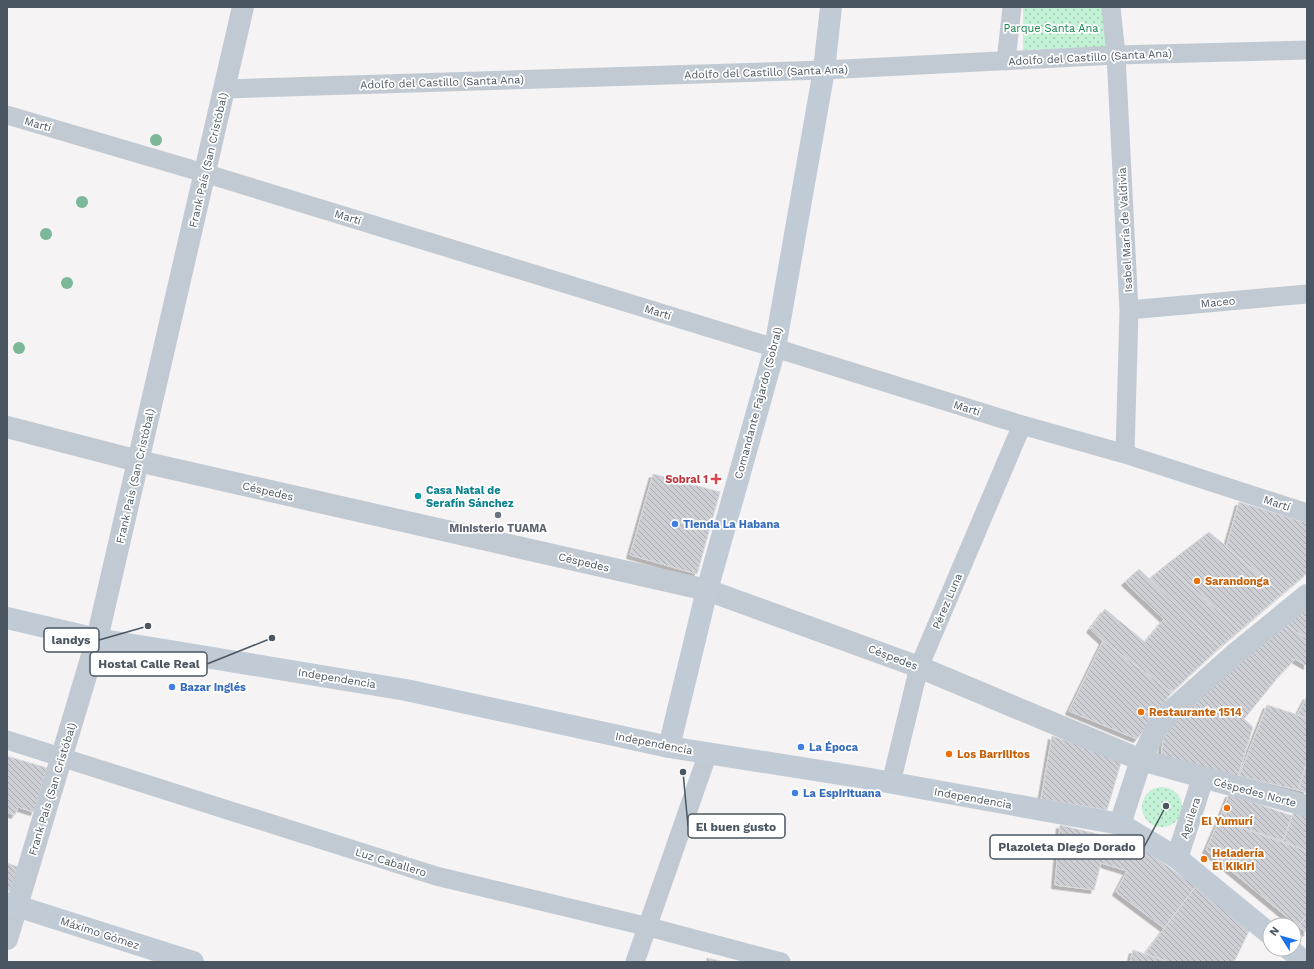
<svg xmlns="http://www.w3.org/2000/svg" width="1314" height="969" font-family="'Work Sans',sans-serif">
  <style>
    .grass { fill: url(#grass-dots) }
    .building { fill: url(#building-back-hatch); stroke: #d7d9de; filter: url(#shadow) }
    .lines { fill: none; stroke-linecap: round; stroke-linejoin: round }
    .minor { stroke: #c1cad2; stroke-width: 19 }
    .tertiary { stroke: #c1cad2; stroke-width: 22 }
    .secondary { stroke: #c1cbd6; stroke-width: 22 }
    .tree { fill: #7bb799 }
    .health-dot { fill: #e0444e; stroke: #fff; stroke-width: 1.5 }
    .culture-dot { fill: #0f9aa8; stroke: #fff; stroke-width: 1.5 }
    .worship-dot { fill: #6b7280; stroke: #fff; stroke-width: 1.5 }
    .shop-dot { fill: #3f7fe0; stroke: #fff; stroke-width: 1.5 }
    .food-dot { fill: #e8710a; stroke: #fff; stroke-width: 1.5 }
    .labels { text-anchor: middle; stroke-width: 3.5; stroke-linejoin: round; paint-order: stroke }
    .park-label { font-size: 11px; fill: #17864f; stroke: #fff }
    .street-label { font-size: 11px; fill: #4a5661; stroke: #fff }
    .health-label { font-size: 11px; font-weight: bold; fill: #be3a42; stroke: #fff; text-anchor: end }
    .culture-label { font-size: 11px; font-weight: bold; fill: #0d838f; stroke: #fff; text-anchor: start }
    .shop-label { font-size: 11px; font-weight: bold; fill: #366cbe; stroke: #fff; text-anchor: start }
    .worship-label { font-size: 11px; font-weight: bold; fill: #5b616d; stroke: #fff }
    .food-label { font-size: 11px; font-weight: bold; fill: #c56008; stroke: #fff; text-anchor: start }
    .leader { fill: none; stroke: #4a5661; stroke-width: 1.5 }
    .callout-dot { fill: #4a5661; stroke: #fff; stroke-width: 1.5 }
    .callout { fill: #fff; stroke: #4a5661; stroke-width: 1.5 }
    .callout-label { font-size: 12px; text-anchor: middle; font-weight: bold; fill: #4a5661 }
  </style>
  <defs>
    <pattern id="grass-dots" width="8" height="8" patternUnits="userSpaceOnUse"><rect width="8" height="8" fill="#c3f1d5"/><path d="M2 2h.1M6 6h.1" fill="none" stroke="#a0c6b0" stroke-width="1.8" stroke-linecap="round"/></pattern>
    <pattern id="building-back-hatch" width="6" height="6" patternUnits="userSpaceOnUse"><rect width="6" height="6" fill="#cdcfd5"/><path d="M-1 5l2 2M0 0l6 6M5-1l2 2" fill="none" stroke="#a8abb0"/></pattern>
    <filter id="shadow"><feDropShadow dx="-3.5" dy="3.5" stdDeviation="0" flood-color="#0004"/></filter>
  </defs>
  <rect width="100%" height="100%" fill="#f5f3f3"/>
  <path class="grass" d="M1023,7H1110L1112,47L1023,50Z
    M1142 807a20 20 0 1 1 40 0a20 20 0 1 1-40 0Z"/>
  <path class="building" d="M653,474L720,492L697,574L630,555Z
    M1239,502L1307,523V573L1282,594L1226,547Z
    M1209,532L1282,594L1240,630L1166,565Z
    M1166,565L1240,630L1220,647L1149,579Z
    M1139,569L1220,647L1172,692L1103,641L1090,629L1105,609L1145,642L1164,619L1125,582Z
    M1307,604V639L1285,624Z
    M1285,624L1307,639V666L1295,659L1278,677L1253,652Z
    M1103,641L1172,692L1137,739L1069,711Z
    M1253,652L1278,677L1244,719L1253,727L1238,776L1161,758L1163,740L1177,716Z
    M1307,696V718L1297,715Z
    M1267,705L1307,718V762L1298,790L1239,776Z
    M1052,736L1122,759L1107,810L1041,799Z
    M7,756L47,768L34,812L18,807L15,815L7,812Z
    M1307,762V793L1298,790Z
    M1229,794L1292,816L1283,841L1219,820Z
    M1294,812L1307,815V851L1283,841Z
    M1219,820L1307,851V916L1298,926L1206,850Z
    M1060,825L1134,843L1196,886L1164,928L1116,892L1127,871L1101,863L1094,890L1055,885Z
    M7,863L18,867L10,891L7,890Z
    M1196,886L1250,929L1234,962H1169L1145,954Z
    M1307,916V933L1298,926Z
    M1133,950L1169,962H1130Z
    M707,958L724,962H706Z"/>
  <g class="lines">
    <path class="minor" d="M1111,7L1116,55L1129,310L1125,454
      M1006,61L1012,7
      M225,89L824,70L1116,55L1307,50
      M7,115L204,173L775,348L1022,425L1125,454L1307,513
      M1129,310L1307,294
      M7,740L436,876L649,927L781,962
      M891,783L919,667L1022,425
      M635,962L708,753"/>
    <path class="tertiary" d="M7,427L138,461L707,590L919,667L1141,760L1307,806
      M1120,824L1141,760L1154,733L1172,710L1236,653L1307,595
      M1177,858L1203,778
      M7,939L97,639L243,7"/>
    <path class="secondary" d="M7,618L97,639L406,690L669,747L865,778L1120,824L1177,858L1270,934
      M669,747L707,590L775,348L824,70L831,7
      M7,903L193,962
      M1289,949L1305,962"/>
  </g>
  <g class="tree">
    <circle cx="156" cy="140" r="6"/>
    <circle cx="82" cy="202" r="6"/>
    <circle cx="46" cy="234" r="6"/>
    <circle cx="67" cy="283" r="6"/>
    <circle cx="19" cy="348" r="6"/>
  </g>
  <path class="health-dot" d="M714 473h4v4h4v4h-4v4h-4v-4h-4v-4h4z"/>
  <circle class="culture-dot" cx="418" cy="496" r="4"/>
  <circle class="worship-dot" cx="498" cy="515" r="4"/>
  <g class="shop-dot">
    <circle cx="675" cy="524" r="4"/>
    <circle cx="172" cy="687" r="4"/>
    <circle cx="801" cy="747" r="4"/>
    <circle cx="795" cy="793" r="4"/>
  </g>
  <g class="food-dot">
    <circle cx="1197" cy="581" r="4"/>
    <circle cx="1141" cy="712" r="4"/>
    <circle cx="949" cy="754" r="4"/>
    <circle cx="1227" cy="808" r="4"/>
    <circle cx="1204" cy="859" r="4"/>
  </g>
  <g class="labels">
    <g class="park-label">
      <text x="1051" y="32">Parque Santa Ana</text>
    </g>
    <g class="street-label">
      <text transform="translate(1090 57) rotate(-3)" y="4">Adolfo del Castillo (Santa Ana)</text>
      <text transform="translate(766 72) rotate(-2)" y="4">Adolfo del Castillo (Santa Ana)</text>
      <text transform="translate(442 82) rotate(-2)" y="4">Adolfo del Castillo (Santa Ana)</text>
      <text transform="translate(38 124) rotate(16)" y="4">Martí</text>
      <text transform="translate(208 160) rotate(-77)" y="4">Frank País (San Cristóbal)</text>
      <text transform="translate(348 217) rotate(17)" y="4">Martí</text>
      <text transform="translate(1125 230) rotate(-93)" y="4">Isabel María de Valdivia</text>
      <text transform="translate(1218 302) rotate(-5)" y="4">Maceo</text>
      <text transform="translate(658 312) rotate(17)" y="4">Martí</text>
      <text transform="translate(758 403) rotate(-75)" y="4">Comandante Fajardo (Sobral)</text>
      <text transform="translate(967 408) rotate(17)" y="4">Martí</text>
      <text transform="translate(135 476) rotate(-77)" y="4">Frank País (San Cristóbal)</text>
      <text transform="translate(268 491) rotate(13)" y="4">Céspedes</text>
      <text transform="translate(1277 503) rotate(18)" y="4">Martí</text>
      <text transform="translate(584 562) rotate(13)" y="4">Céspedes</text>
      <text transform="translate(947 601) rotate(-67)" y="4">Pérez Luna</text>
      <text transform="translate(893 657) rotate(21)" y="4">Céspedes</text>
      <text transform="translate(337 678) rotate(9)" y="4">Independencia</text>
      <text transform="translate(654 743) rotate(11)" y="4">Independencia</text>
      <text transform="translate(52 789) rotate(-73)" y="4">Frank País (San Cristóbal)</text>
      <text transform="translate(1255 792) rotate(15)" y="4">Céspedes Norte</text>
      <text transform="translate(973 798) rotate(10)" y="4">Independencia</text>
      <text transform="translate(1190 818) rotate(-72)" y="4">Aguilera</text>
      <text transform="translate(391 862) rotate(17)" y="4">Luz Caballero</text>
      <text transform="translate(100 933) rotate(18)" y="4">Máximo Gómez</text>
    </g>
    <g class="health-label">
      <text x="708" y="483">Sobral 1</text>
    </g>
    <g class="culture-label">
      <text x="426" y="494">Casa Natal de<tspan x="426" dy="13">Serafín Sánchez</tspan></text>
    </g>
    <g class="shop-label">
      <text x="683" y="528">Tienda La Habana</text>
      <text x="180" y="691">Bazar Inglés</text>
      <text x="809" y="751">La Época</text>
      <text x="803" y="797">La Espirituana</text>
    </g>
    <g class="worship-label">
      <text x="498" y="532">Ministerio TUAMA</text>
    </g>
    <g class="food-label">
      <text x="1205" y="585">Sarandonga</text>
      <text x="1149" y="716">Restaurante 1514</text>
      <text x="957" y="758">Los Barrilitos</text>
      <text x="1227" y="825" text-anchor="middle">El Yumurí</text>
      <text x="1212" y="857">Heladería<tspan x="1212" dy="13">El Kikiri</tspan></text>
    </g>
  </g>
  <path class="leader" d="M148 626L99 640M272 638L207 664M683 772L688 826M1166 806L1144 847"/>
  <g class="callout-dot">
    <circle cx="148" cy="626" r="4"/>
    <circle cx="272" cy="638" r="4"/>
    <circle cx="683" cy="772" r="4"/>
    <circle cx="1166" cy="806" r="4"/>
  </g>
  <g class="callout">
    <rect x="44" y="628" width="55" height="24" rx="4"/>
    <rect x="90" y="652" width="117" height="24" rx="4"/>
    <rect x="688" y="814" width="97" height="24" rx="4"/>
    <rect x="990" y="835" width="154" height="24" rx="4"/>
  </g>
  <g class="callout-label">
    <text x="71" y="644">landys</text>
    <text x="149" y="668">Hostal Calle Real</text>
    <text x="736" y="831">El buen gusto</text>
    <text x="1067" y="851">Plazoleta Diego Dorado</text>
  </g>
  <rect width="1314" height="969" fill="none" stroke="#4a5661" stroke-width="16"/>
  <g transform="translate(1282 937) rotate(307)"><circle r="19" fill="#ffffff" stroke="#b7bbc0"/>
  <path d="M0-3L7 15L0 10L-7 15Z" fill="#1a73e8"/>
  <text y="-6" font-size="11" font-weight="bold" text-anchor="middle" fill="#4a5661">N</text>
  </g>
</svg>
